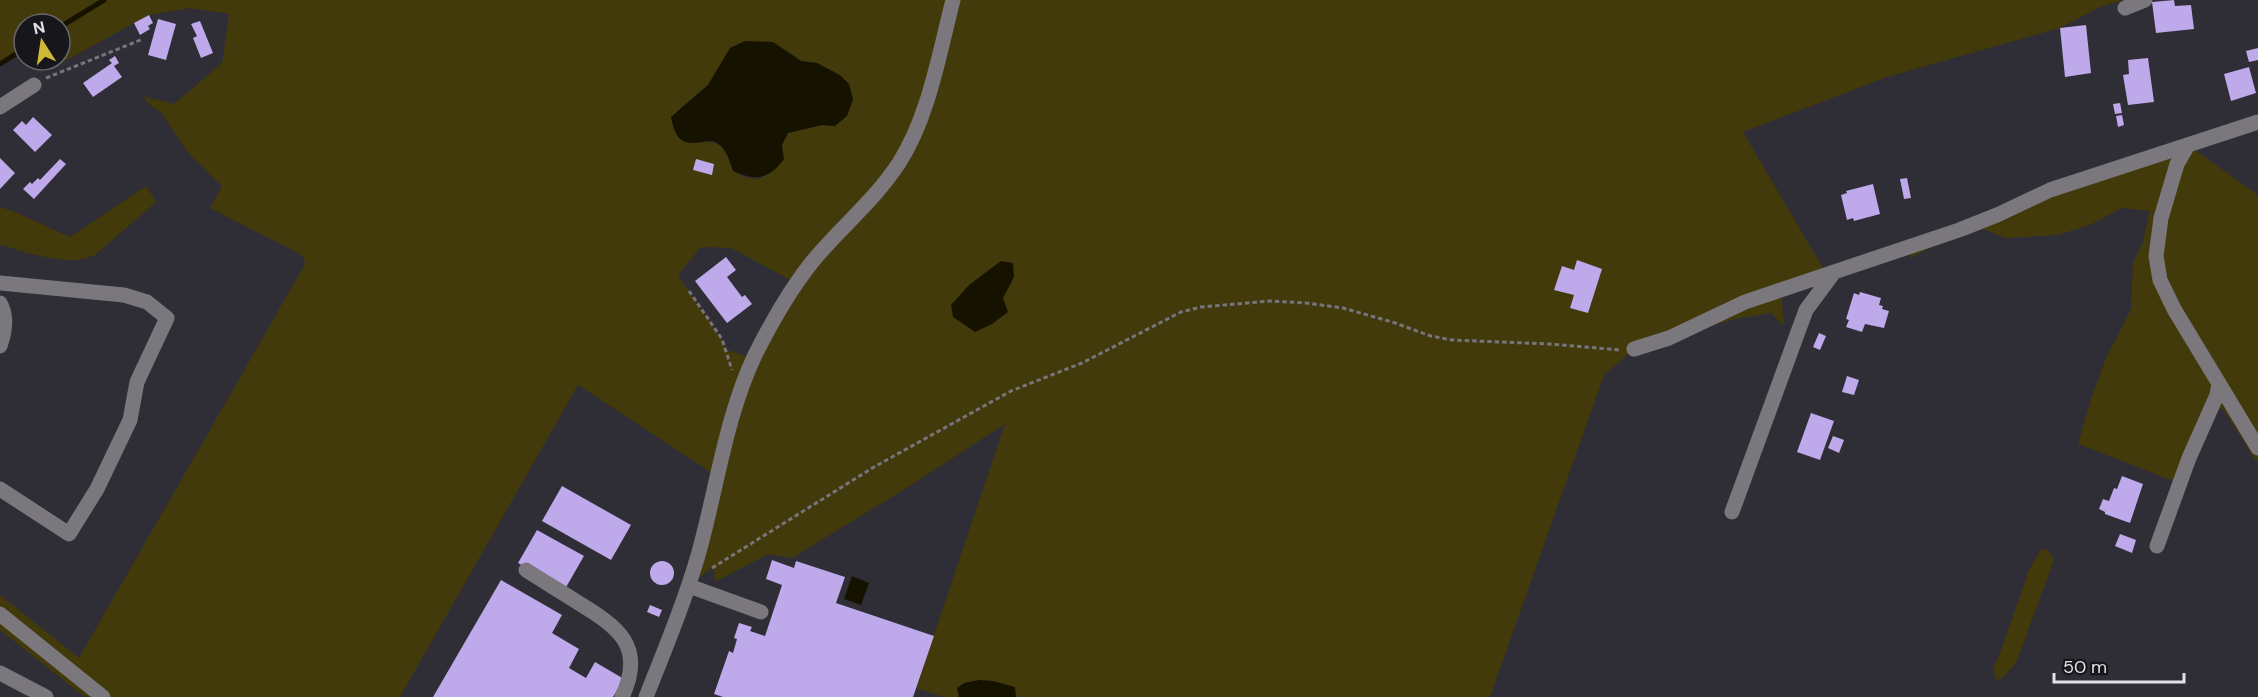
<svg xmlns="http://www.w3.org/2000/svg" width="2258" height="697" font-family="'DM Sans',sans-serif">
  <style>
    .green { fill: #433a0b; fill-rule: evenodd }
    .water { fill: #161200 }
    .lines { fill: none; stroke-linecap: round; stroke-linejoin: round }
    .stream { stroke: #161200; stroke-width: 5 }
    .building { fill: #bea9ea }
    .path { stroke: #76747c; stroke-width: 3; stroke-dasharray: 4.5 3; stroke-linecap: butt }
    .minor { stroke: #7a787d; stroke-width: 15 }
  </style>
  <rect width="100%" height="100%" fill="#2f2d36"/>
  <path class="green" d="M0,0H2124L2100,7L2060,28L1887,77L1743,132L1827,275L1781,291L1784,326L1771,313L1735,319L1634,349L1604,375L1490,697H944L916,688L1005,424L905,489L792,558L769,554L715,582L714,566L689,586L718,477L578,385L400,697H85L0,630V595L79,658L305,264L304,259L300,254L210,208L222,186L190,155L161,113L148,103L143,96L174,104L222,63L229,14L190,8L149,15L65,61L60,56V24H24V49L0,64ZM790,53L801,61L817,63L835,126L822,125L788,133L760,179L747,178L733,171C725,147 721,139 695,143L680,108L708,85ZM701,247L731,248L796,283L754,358L727,350L722,339L678,275Z
    M2188,145L2258,195V464L2225,412L2214,404L2179,483L2078,444L2091,399L2106,358L2131,309L2133,262L2142,245L2150,211L2122,208L2090,225L2058,235L2006,238L1983,229L1930,248L1910,258L1913,245Z
    M146,186L156,202L95,255C67,268 28,252 0,245V207L15,212L70,237Z
    M2041,549L2048,550L2054,560L2016,663L2001,679L1996,680L1993,667L1999,656L2029,570Z"/>
  <path class="water" d="M745,41L773,42L801,61L817,63L840,75L849,84L853,99L847,116L835,126L822,125L788,133L782,145L784,159C769,180 755,181 733,171C730,161 726,148 717,143C712,140 707,141 702,142C680,146 675,137 671,117L708,85L730,48Z
    M1001,261L1013,263L1014,277L1003,298L1008,312L992,324L975,332L953,317L951,305L969,285Z
    M852,576L869,583L861,605L844,599Z
    M979,680L993,681L1015,687L1016,697H959L957,688L964,683Z"/>
  <g class="lines">
    <path class="stream" d="M60,27L104,0
      M0,64L24,49"/>
  </g>
  <path class="building" d="M2174,0L2175,6L2191,5L2194,29L2156,33L2152,2Z
    M149,15L153,23L148,26L150,29L140,35L134,23Z
    M158,19L176,24L166,60L148,55Z
    M200,21L213,53L201,58L193,38L197,36L191,24Z
    M2086,25L2091,73L2065,77L2060,28Z
    M2258,48V60L2249,62L2246,51Z
    M115,56L119,63L114,66L122,77L93,97L83,83L112,63L109,60Z
    M2148,58L2154,102L2128,105L2123,75L2129,74L2128,60Z
    M2249,67L2256,93L2231,101L2224,74Z
    M2120,103L2122,113L2115,114L2113,104Z
    M2122,115L2124,125L2118,127L2116,116Z
    M33,117L52,135L35,152L13,130L22,121L26,125Z
    M0,158L15,173L0,189Z
    M60,159L66,164L34,199L23,189L30,182L32,184L38,178L40,180Z
    M696,159L714,164L712,175L693,170Z
    M1907,178L1911,198L1904,199L1900,179Z
    M1873,184L1880,214L1854,221L1853,218L1847,220L1841,195L1847,193L1846,191Z
    M726,257L736,270L727,277L742,297L745,295L752,304L727,323L695,281Z
    M1577,260L1602,269L1588,313L1570,308L1574,295L1554,290L1562,266L1574,270Z
    M1860,292L1881,298L1879,305L1883,306L1882,309L1889,311L1884,328L1865,324L1862,332L1846,327L1849,320L1846,319L1854,293L1859,295Z
    M1819,333L1826,336L1820,350L1813,347Z
    M1847,376L1859,380L1854,395L1842,392Z
    M1811,413L1834,421L1820,460L1797,452Z
    M1833,436L1844,440L1839,453L1828,448Z
    M2122,476L2143,484L2130,523L2105,514V512L2099,509L2103,499L2109,501L2114,488L2117,489Z
    M562,486L631,525L611,560L542,521Z
    M537,530L584,556L565,589L518,563Z
    M2120,534L2136,540L2132,553L2115,546Z
    M772,560L794,568L796,561L845,577L836,603L934,636L913,697H723L714,694L729,651L733,653L737,639L734,638L739,623L752,627L750,631L765,636L782,585L766,579Z
    M650 573a12 12 0 1 1 24 0a12 12 0 1 1-24 0Z
    M501,580L562,615L552,633L579,649L569,668L586,678L595,662L624,679L613,697H433Z
    M650,605L662,610L659,617L647,612Z"/>
  <g class="lines">
    <path class="path" d="M46,78L143,39
      M689,291L722,339L732,370
      M712,568L874,467L1011,391L1082,363L1181,312L1201,307L1270,301L1306,303L1343,308L1392,322L1431,336L1452,340L1550,344L1620,350"/>
    <path class="minor" d="M2125,8L2145,0
      M0,107L34,85
      M2188,145L2177,164L2161,218L2156,256L2160,280L2174,309L2258,448
      M0,283L124,295L147,302L167,318L137,382L130,420L97,489L69,534L0,489
      M0,303C8,317 5,332 0,346
      M1634,349L1669,338L1745,302L1959,230L1997,215L2050,190L2258,122
      M1732,512L1806,310L1832,275
      M2157,546L2189,458L2217,395L2219,383
      M526,570C543,581 560,591 577,602C618,627 646,646 622,697
      M689,586L761,612
      M0,614L103,697
      M0,673L46,697
      M646,697C665,649 685,601 699,552C717,487 726,416 755,355C771,323 789,291 812,262C840,228 874,201 899,163C929,116 939,54 953,0"/>
  </g>
  <g transform="translate(42 42) rotate(348)"><circle r="28" fill="#17161a" stroke="#69676c" stroke-width="1.5"/>
  <path d="M0-4.5L10 22L0 15L-10 22Z" fill="#ceb837"/>
  <text y="-9" font-size="16" font-weight="bold" text-anchor="middle" fill="#e3e1e7">N</text>
  </g>
  <path d="M2054 673v9h130v-9" fill="none" stroke="#e3e1e7" stroke-width="3"/>
  <text x="2063" y="673" font-size="18" fill="#e3e1e7" stroke="#17161a" stroke-width="4.5" paint-order="stroke">50 m</text>
</svg>
